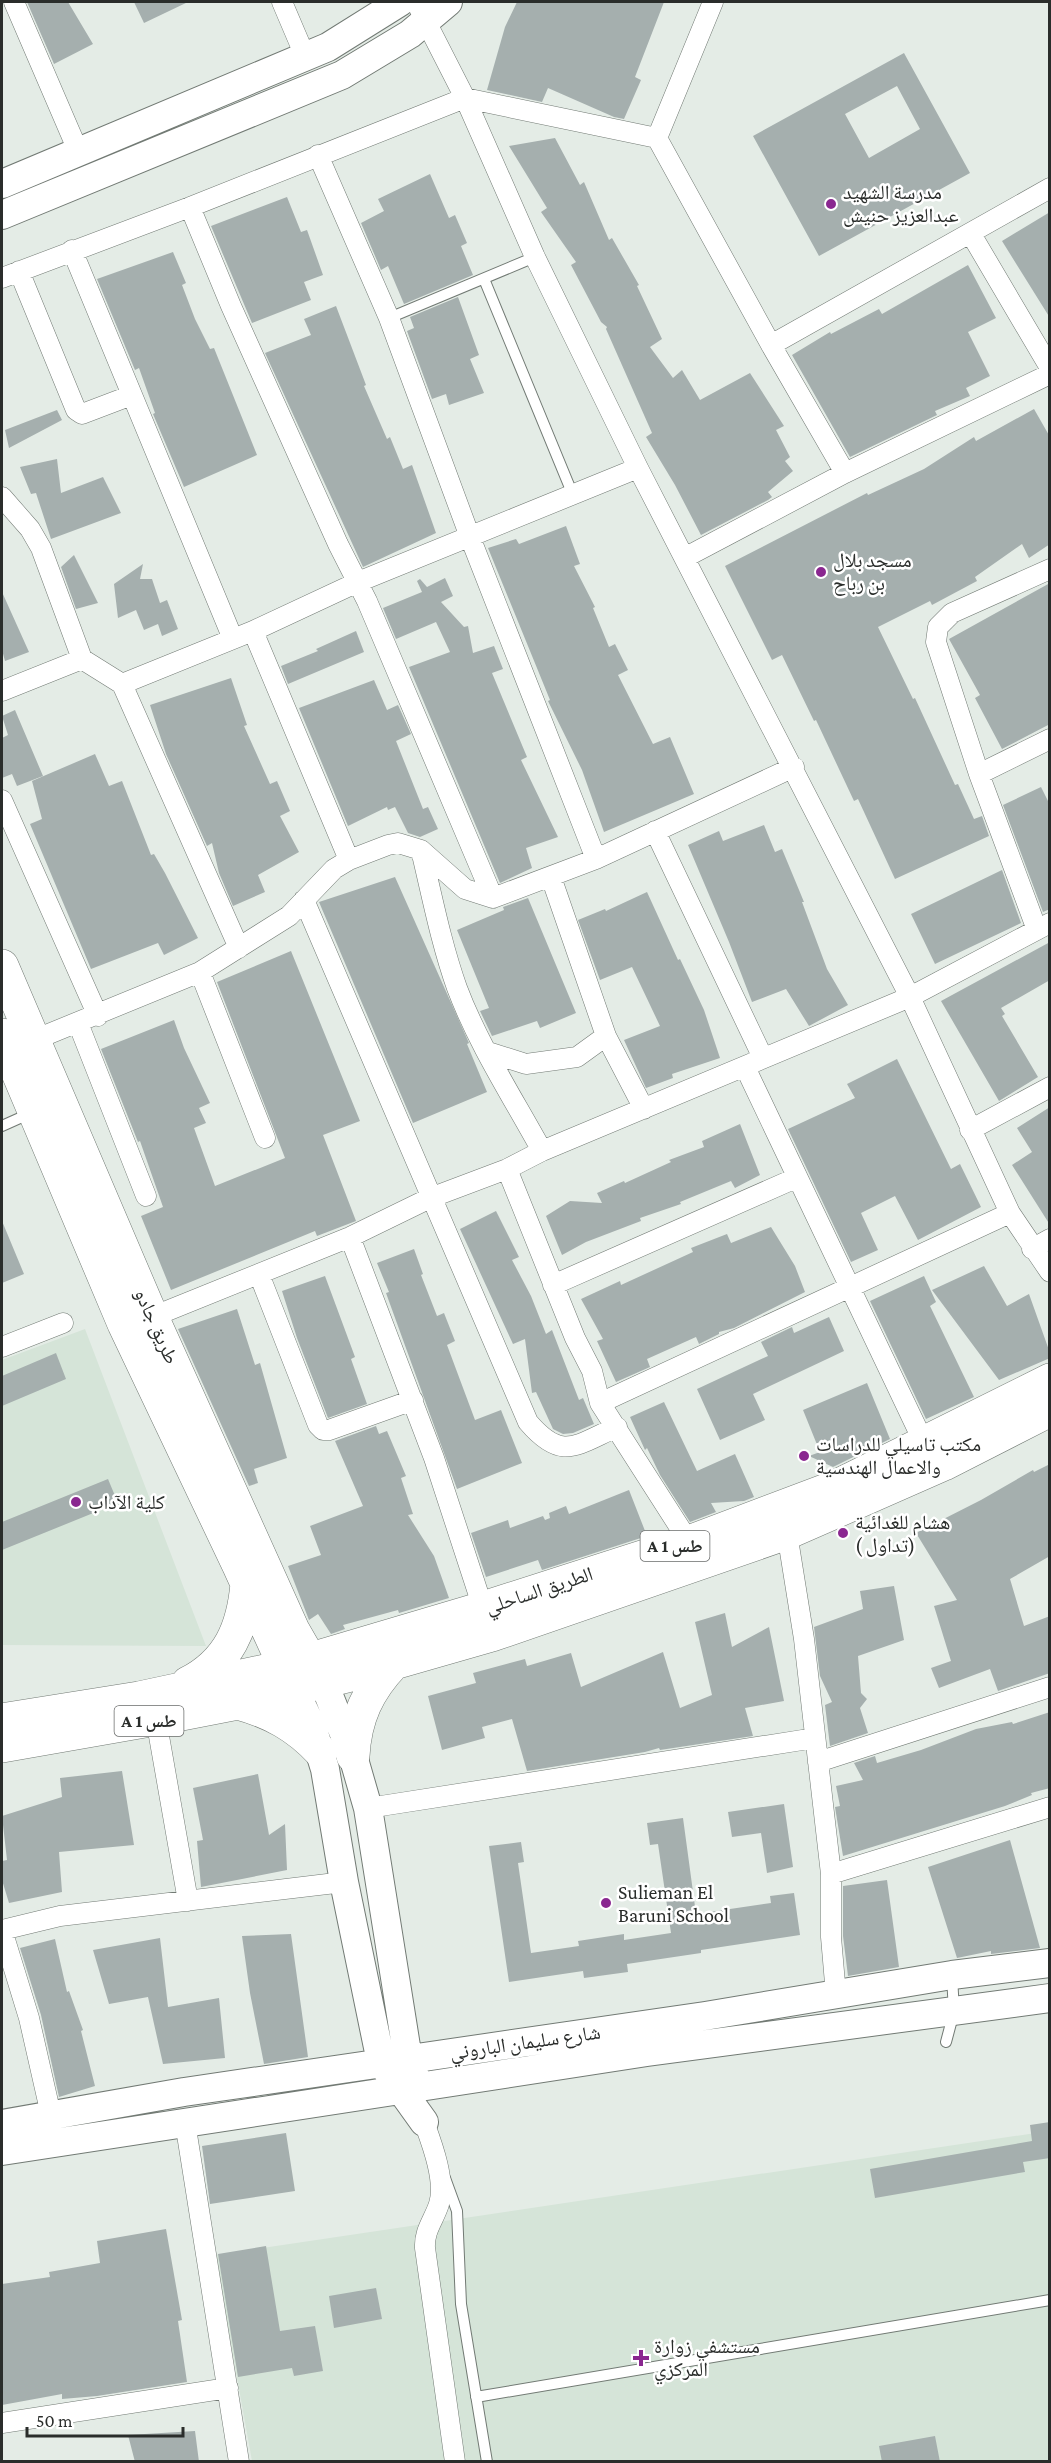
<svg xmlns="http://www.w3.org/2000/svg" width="1051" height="2463" font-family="'Crimson Pro','Noto Naskh Arabic',serif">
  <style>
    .built { fill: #d5e4d8 }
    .building { fill: #a5afae; fill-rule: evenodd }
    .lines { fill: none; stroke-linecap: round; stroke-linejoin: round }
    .lane-casing { stroke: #727a74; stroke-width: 12 }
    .street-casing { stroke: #727a74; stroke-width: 21 }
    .secondary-casing { stroke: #727a74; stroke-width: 30 }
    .highway-casing { stroke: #727a74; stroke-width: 34 }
    .lane { stroke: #fff; stroke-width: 10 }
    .street { stroke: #fff; stroke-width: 20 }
    .secondary { stroke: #fff; stroke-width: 28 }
    .highway { stroke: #fff; stroke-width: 33 }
    .poi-dot { fill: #8a2790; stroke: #fff; stroke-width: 2 }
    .labels { text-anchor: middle; stroke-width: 5; stroke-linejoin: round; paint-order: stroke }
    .shield { fill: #fff; stroke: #6a6c6b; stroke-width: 1.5 }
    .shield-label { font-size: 18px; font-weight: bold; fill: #2a2d2b }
    .poi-label { font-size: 20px; fill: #2a2d2b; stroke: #fff; text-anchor: start }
    .street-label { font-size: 20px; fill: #2a2d2b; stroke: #fff }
  </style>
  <rect width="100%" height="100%" fill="#e4ece6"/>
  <path class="built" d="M85,1329L206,1646L2,1645V1360Z
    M1049,2131V2461H252L215,2255Z"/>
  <path class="building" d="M27,2H68L93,44L54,64Z
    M134,2H188L144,23Z
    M517,2H664L635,77L641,80L624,119L614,117L548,88L542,102L487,90L505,27Z
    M904,53L970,173L819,256L753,136ZM897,86L920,129L869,158L845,114Z
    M555,138L580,185L584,182L609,240L612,238L639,285L637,286L662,339L650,347L673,378L682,370L700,400L750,373L784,426L776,430L790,457L785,461L793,471L768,492L772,497L768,500L701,535L675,485L646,437L652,433L606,329L607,327L601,322L571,265L576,262L541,212L547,208L509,146Z
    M430,174L449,218L455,215L467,243L461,246L473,275L404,304L388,266L381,270L361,223L384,211L378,199Z
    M287,197L301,232L307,230L323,275L304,282L311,300L252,323L211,226Z
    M1050,212V318L1002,241Z
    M173,252L186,283L182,285L195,319L210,349L214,348L257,455L184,487L153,414L155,413L139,368L135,370L97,279Z
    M968,265L996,318L968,332L990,376L966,388L970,396L935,411L937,415L850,457L792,355L830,332L831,334L879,309L882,314Z
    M458,297L479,355L470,359L484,393L449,405L446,394L432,399L407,331L414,328L410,317Z
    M336,306L366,385L364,386L387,439L390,437L403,469L412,465L436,533L363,567L265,353L311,335L304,319Z
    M1034,409L1050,437V544L1029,558L1022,544L975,577L977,581L932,605L930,601L878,627L913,699L915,698L955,785L958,784L974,819L982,816L989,836L895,879L858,799L854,801L816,720L814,721L782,655L772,660L725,566L867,493L868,495L924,469L974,437L976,441Z
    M57,410L62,420L9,448L5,430Z
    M57,459L61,493L103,477L121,513L51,539L36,493L31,494L20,467Z
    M566,526L580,564L574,566L595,607L593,608L609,647L615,644L628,670L618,675L653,744L670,737L694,794L604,832L582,770L548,701L550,700L488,548L516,539L519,544Z
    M74,555L98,603L76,609L61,567Z
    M143,564L140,579H152L160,603L167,600L178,629L162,636L158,624L144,630L136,610L118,618L114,584Z
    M445,578L453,596L441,602L464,627L468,626L473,653L494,646L503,669L492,673L527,757L521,760L558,837L526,848L532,868L500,883L409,667L450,652L436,622L396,639L383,608L422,592L417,581L420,579L427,587Z
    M1050,583V724L1002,749L975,698L980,695L949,639Z
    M2,592L29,652L5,661L2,650Z
    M356,631L364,652L288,684L281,666L318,651L316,649Z
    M231,678L247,725L244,726L270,784L277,781L290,811L280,816L299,852L258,875L265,892L233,906L219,873L212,843L207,846L166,754L150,705Z
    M374,680L387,710L398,705L411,734L396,741L423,809L428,807L438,829L420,837L408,833L395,807L388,810L387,807L348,826L299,708Z
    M15,710L43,776L17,786L12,774L2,778V738L8,735L2,716Z
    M95,754L109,786L122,781L151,855L154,854L165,873L198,938L164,955L158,943L91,969L30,824L42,819L32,781Z
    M1041,787L1050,805V909L1043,912L1003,805Z
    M764,825L775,852L782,849L804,902H802L827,969L848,1005L809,1026L786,989L752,1002L729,942L688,845L719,831L723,841Z
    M1002,870L1021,923L935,964L911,914Z
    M395,877L469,1043L467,1044L487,1092L413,1123L319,902Z
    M647,892L678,960L680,959L704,1010L720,1058L672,1074L673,1078L646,1088L624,1040L660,1026L632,967L600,980L578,920L605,909L606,911Z
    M528,898L576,1013L540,1028L537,1021L492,1036L480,1011L489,1008L457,930L504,910L503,907Z
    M1050,942V980L1001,1008L1005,1014L1002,1016L1038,1077L999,1101L941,1001Z
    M291,951L360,1121L323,1135L356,1221L317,1236L315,1231L171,1290L141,1216L163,1207L140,1141L138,1142L101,1049L174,1020L184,1048L210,1103L199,1108L206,1123L194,1128L215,1186L285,1158L217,982Z
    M897,1059L951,1169L960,1164L981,1207L918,1240L895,1196L861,1213L878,1250L851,1262L788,1129L855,1098L847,1084Z
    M1050,1107V1225L1012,1165L1032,1152L1017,1128Z
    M740,1124L760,1175L735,1188L731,1181L680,1202L681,1204L640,1218L641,1221L586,1242L562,1255L546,1216L570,1201L602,1203L597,1193L624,1181L625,1183L671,1162L669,1160L704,1147L702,1141Z
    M496,1211L519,1257L512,1260L531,1296L546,1334L552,1330L579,1400L583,1398L594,1424L573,1433L563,1434L553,1429L536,1392L532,1393L525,1339L513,1344L460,1229Z
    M2,1221L24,1274L2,1283Z
    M771,1227L795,1266L805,1292L734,1328L719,1332V1334L699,1344L696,1337L647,1359L650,1367L616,1382L597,1341L603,1339L581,1299L620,1281L621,1285L693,1252L691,1248L727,1234L731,1243Z
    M414,1249L423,1274L421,1275L437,1316L444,1313L455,1341L447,1345L475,1420L501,1410L522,1463L457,1489L386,1293L389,1292L377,1263Z
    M984,1266L1007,1306L1029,1294L1050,1353V1358L999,1380L932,1290Z
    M325,1276L355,1357L351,1359L367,1404L328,1418L297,1338L282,1291Z
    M924,1276L936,1302L930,1306L974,1397L926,1419L870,1301Z
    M237,1309L255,1365L260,1363L287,1458L254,1469L258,1483L249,1486L178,1329Z
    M829,1317L844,1351L753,1394L765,1420L720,1440L697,1389L768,1356L761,1342L792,1327L794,1333Z
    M56,1353L66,1379L2,1406V1376Z
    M867,1383L890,1439L833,1467L809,1456L820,1452L803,1410Z
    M664,1402L697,1471L735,1454L754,1497L744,1501L711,1503L716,1512L690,1522L660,1475L647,1448L645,1450L630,1417Z
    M376,1426L379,1434L387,1431L406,1476L401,1478L413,1514L408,1515L434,1556L449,1598L399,1613L398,1610L343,1625L345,1629L331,1634L318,1614L309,1620L288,1566L321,1555L310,1526L363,1506L335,1441Z
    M1050,1464V1556L1010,1579L1024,1626L1050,1616V1673L998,1691L990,1669L939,1688L931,1668L951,1661L934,1606L957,1600L916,1533L981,1500L1033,1470L1034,1472Z
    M108,1479L118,1503L2,1550V1522Z
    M629,1490L647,1536L542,1570L538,1560L486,1577L471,1533L508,1520L510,1528L543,1516L545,1520L550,1518L549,1513L566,1506L569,1514Z
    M894,1586L904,1640L858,1656L861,1693L867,1699L860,1708L868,1733L830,1746L825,1705L832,1702L820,1676L814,1627L863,1609L860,1591Z
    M725,1613L732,1647L769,1627L784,1701L745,1708L753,1736L660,1750L659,1748L645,1752L527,1771L512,1719L482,1727L485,1738L442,1750L428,1696L476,1683L473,1673L525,1659L527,1666L571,1653L581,1687L663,1652L680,1708L712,1695L695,1622Z
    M1050,1712V1788L1031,1793L1032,1795L1005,1806L843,1856L835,1807L840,1806L836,1786L863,1780L854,1763L875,1756L877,1763L921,1750L976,1729L1012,1722L1013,1724Z
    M122,1771L134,1845L59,1852L62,1892L9,1903L2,1880V1861L7,1860L2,1816L62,1797L60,1778Z
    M258,1774L269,1835L285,1824L287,1870L201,1887L197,1841L203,1840L193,1788Z
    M784,1804L793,1867L767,1873L761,1833L732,1837L728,1812Z
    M683,1818L696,1914L771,1903L770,1896L794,1893L800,1935L701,1950V1953L627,1964L628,1972L584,1978L583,1971L509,1982L489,1846L521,1842L524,1862L518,1863L531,1953L579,1946L578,1941L624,1934V1940L671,1933L658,1844L650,1845L647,1823Z
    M1010,1840L1040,1948L991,1954V1951L957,1958L928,1867Z
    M887,1880L899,1967L848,1976L843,1936V1886Z
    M291,1934L308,2057L264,2064L250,1993L242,1936Z
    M160,1938L168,2007L219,1998L225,2058L163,2064L148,1997L109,2004L93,1950Z
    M55,1939L67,1992L69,1991L83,2030L81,2031L95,2086L59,2097L41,2015L20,1948Z
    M1050,2122V2158L1023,2162L1025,2172L875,2198L870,2169L1032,2141L1030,2125Z
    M286,2133L295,2191L210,2204L202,2146Z
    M166,2229L182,2320L178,2321L187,2382L97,2396L62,2399V2394L2,2405V2284L50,2277L49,2272L100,2263L97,2241Z
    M266,2246L280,2331L315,2326L323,2371L294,2376L292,2368L238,2377L218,2254Z
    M376,2288L382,2319L334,2328L329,2296Z
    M195,2431L199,2462H135L128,2435Z
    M935,2436L940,2462H882L879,2446Z"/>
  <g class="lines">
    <defs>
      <path id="lane" d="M484,279L573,495
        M389,318L535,257
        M2,1126L31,1113
        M946,2042L954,2012L952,1976
        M445,2178L457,2211L461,2304L487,2462
        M476,2397L1050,2300"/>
      <path id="street" d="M14,2L79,153
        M282,2L305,56
        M416,2L465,98L535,257L638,468L910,997L1010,1213L1050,1272
        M657,138L771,345L845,473
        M318,155L389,318L470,537L596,859
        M190,207L231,306L338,544L367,601L493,898
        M971,234L1050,368
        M72,250L233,639
        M19,271L76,410L82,414L132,395
        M2,278L190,207L465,98L657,138L713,2
        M771,345L1050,188
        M2,497L30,529L41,548L82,659
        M686,557L845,473L1050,374
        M1050,569L952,613L938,627L936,642L979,774L1050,739
        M253,631L349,860
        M2,691L82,659L122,684
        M979,774L1037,930
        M2,800L98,1016
        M655,831L763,1058
        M421,850C432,896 441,943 457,988C478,1044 513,1098 542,1151
        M551,877L606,1036L644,1109
        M304,900L528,1422C562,1462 576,1445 617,1427
        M239,948L122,684L253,631L358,582L638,468
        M200,972L265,1138
        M78,1023L146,1196
        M34,1040L200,972L289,916L334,869L349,860L388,845L398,843L421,850L465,889L493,898L596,859L794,767
        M488,1052L526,1064L577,1057L606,1036
        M745,1067L924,1443
        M970,1130L1050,1087
        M507,1169L575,1338L592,1371L600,1403L689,1542
        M350,1237L434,1458L483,1608
        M1032,1249L1050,1239
        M259,1274L318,1425L323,1430H329L413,1400
        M553,1285L796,1178
        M152,1317L350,1237L430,1198L507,1169L542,1151L910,997L1050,923
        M2,1347L63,1323
        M600,1403L1010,1213
        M787,1533L804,1639L831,1874V1937L836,1995
        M156,1719L188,1901
        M818,1762L1050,1687
        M368,1808L815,1738
        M831,1874L1050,1807
        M2,1930L60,1916L344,1882
        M2,1930L29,2018L51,2115
        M185,2122L239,2462
        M424,2122C432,2144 446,2181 439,2204C434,2220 424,2230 425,2248L455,2462
        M2,2423L228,2388"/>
      <path id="secondary" d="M2,184L328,47L400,2
        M2,215L342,75L410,34L448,2
        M323,1681L353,1756L368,1808L408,2059L415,2076
        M294,1689L312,1727L325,1769L344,1882L381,2062L424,2122
        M2,2124L184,2092L705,2016L952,1975L1050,1963
        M2,2151L647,2052L1050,1998"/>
      <path id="highway" d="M2,966L152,1317L293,1630L320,1677
        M2,1035L124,1324L239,1566L294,1687
        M188,1683C229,1662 243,1628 247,1584
        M238,1703C271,1712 297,1726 321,1752
        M2,1720L139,1698L284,1667L483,1608L689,1542L835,1487L1050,1380
        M2,1746L156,1719L238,1703L363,1672L492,1635L787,1533L944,1464L1050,1410
        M353,1756C355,1718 368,1690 394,1663"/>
    </defs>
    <use href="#lane" class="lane-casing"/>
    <use href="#street" class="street-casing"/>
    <use href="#secondary" class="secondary-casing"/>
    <use href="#highway" class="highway-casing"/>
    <use href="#lane" class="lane"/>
    <use href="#street" class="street"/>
    <use href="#secondary" class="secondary"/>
    <use href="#highway" class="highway"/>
  </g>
  <g class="poi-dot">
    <circle cx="831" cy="204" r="6"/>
    <circle cx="821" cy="572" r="6"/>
    <circle cx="804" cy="1456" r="6"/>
    <circle cx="76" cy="1502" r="6"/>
    <circle cx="843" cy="1533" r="6"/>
    <circle cx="606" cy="1903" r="6"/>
    <path d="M638 2349h6v6h6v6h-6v6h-6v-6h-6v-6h6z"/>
  </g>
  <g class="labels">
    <g class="shield">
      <rect x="640.5" y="1531" width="69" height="30" rx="4.5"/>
      <rect x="114.5" y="1706" width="69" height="30" rx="4.5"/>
    </g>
    <g class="shield-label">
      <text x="675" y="1552">A 1 طس</text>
      <text x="149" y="1727">A 1 طس</text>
    </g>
    <g class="poi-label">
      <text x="843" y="199">مدرسة الشهيد<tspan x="843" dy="23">عبدالعزيز حنيش</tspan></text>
      <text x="833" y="567">مسجد بلال<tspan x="833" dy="23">بن رباح</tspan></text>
      <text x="816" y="1451">مكتب تاسيلي للدراسات<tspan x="816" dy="23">والاعمال الهندسية</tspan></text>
      <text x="88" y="1509">كلية الآداب</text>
      <text x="855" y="1529">هشام للغدائية<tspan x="855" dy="23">( تداول)</tspan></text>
      <text x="618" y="1899">Sulieman El<tspan x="618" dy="23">Baruni School</tspan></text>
      <text x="654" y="2353">مستشفي زوارة<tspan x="654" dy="23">المركزي</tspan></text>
    </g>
    <g class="street-label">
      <text transform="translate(157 1326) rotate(66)" y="7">طريق جادو</text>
      <text transform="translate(539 1590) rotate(-18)" y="7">الطريق الساحلي</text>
      <text transform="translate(525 2042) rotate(-8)" y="7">شارع سليمان الباروني</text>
    </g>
  </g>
  <rect width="1051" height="2463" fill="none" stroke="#2a2d2b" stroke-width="6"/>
  <path d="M27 2427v9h156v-9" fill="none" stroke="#2a2d2b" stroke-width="3"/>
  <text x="36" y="2427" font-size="18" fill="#2a2d2b" stroke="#ffffff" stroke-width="4.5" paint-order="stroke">50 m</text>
</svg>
